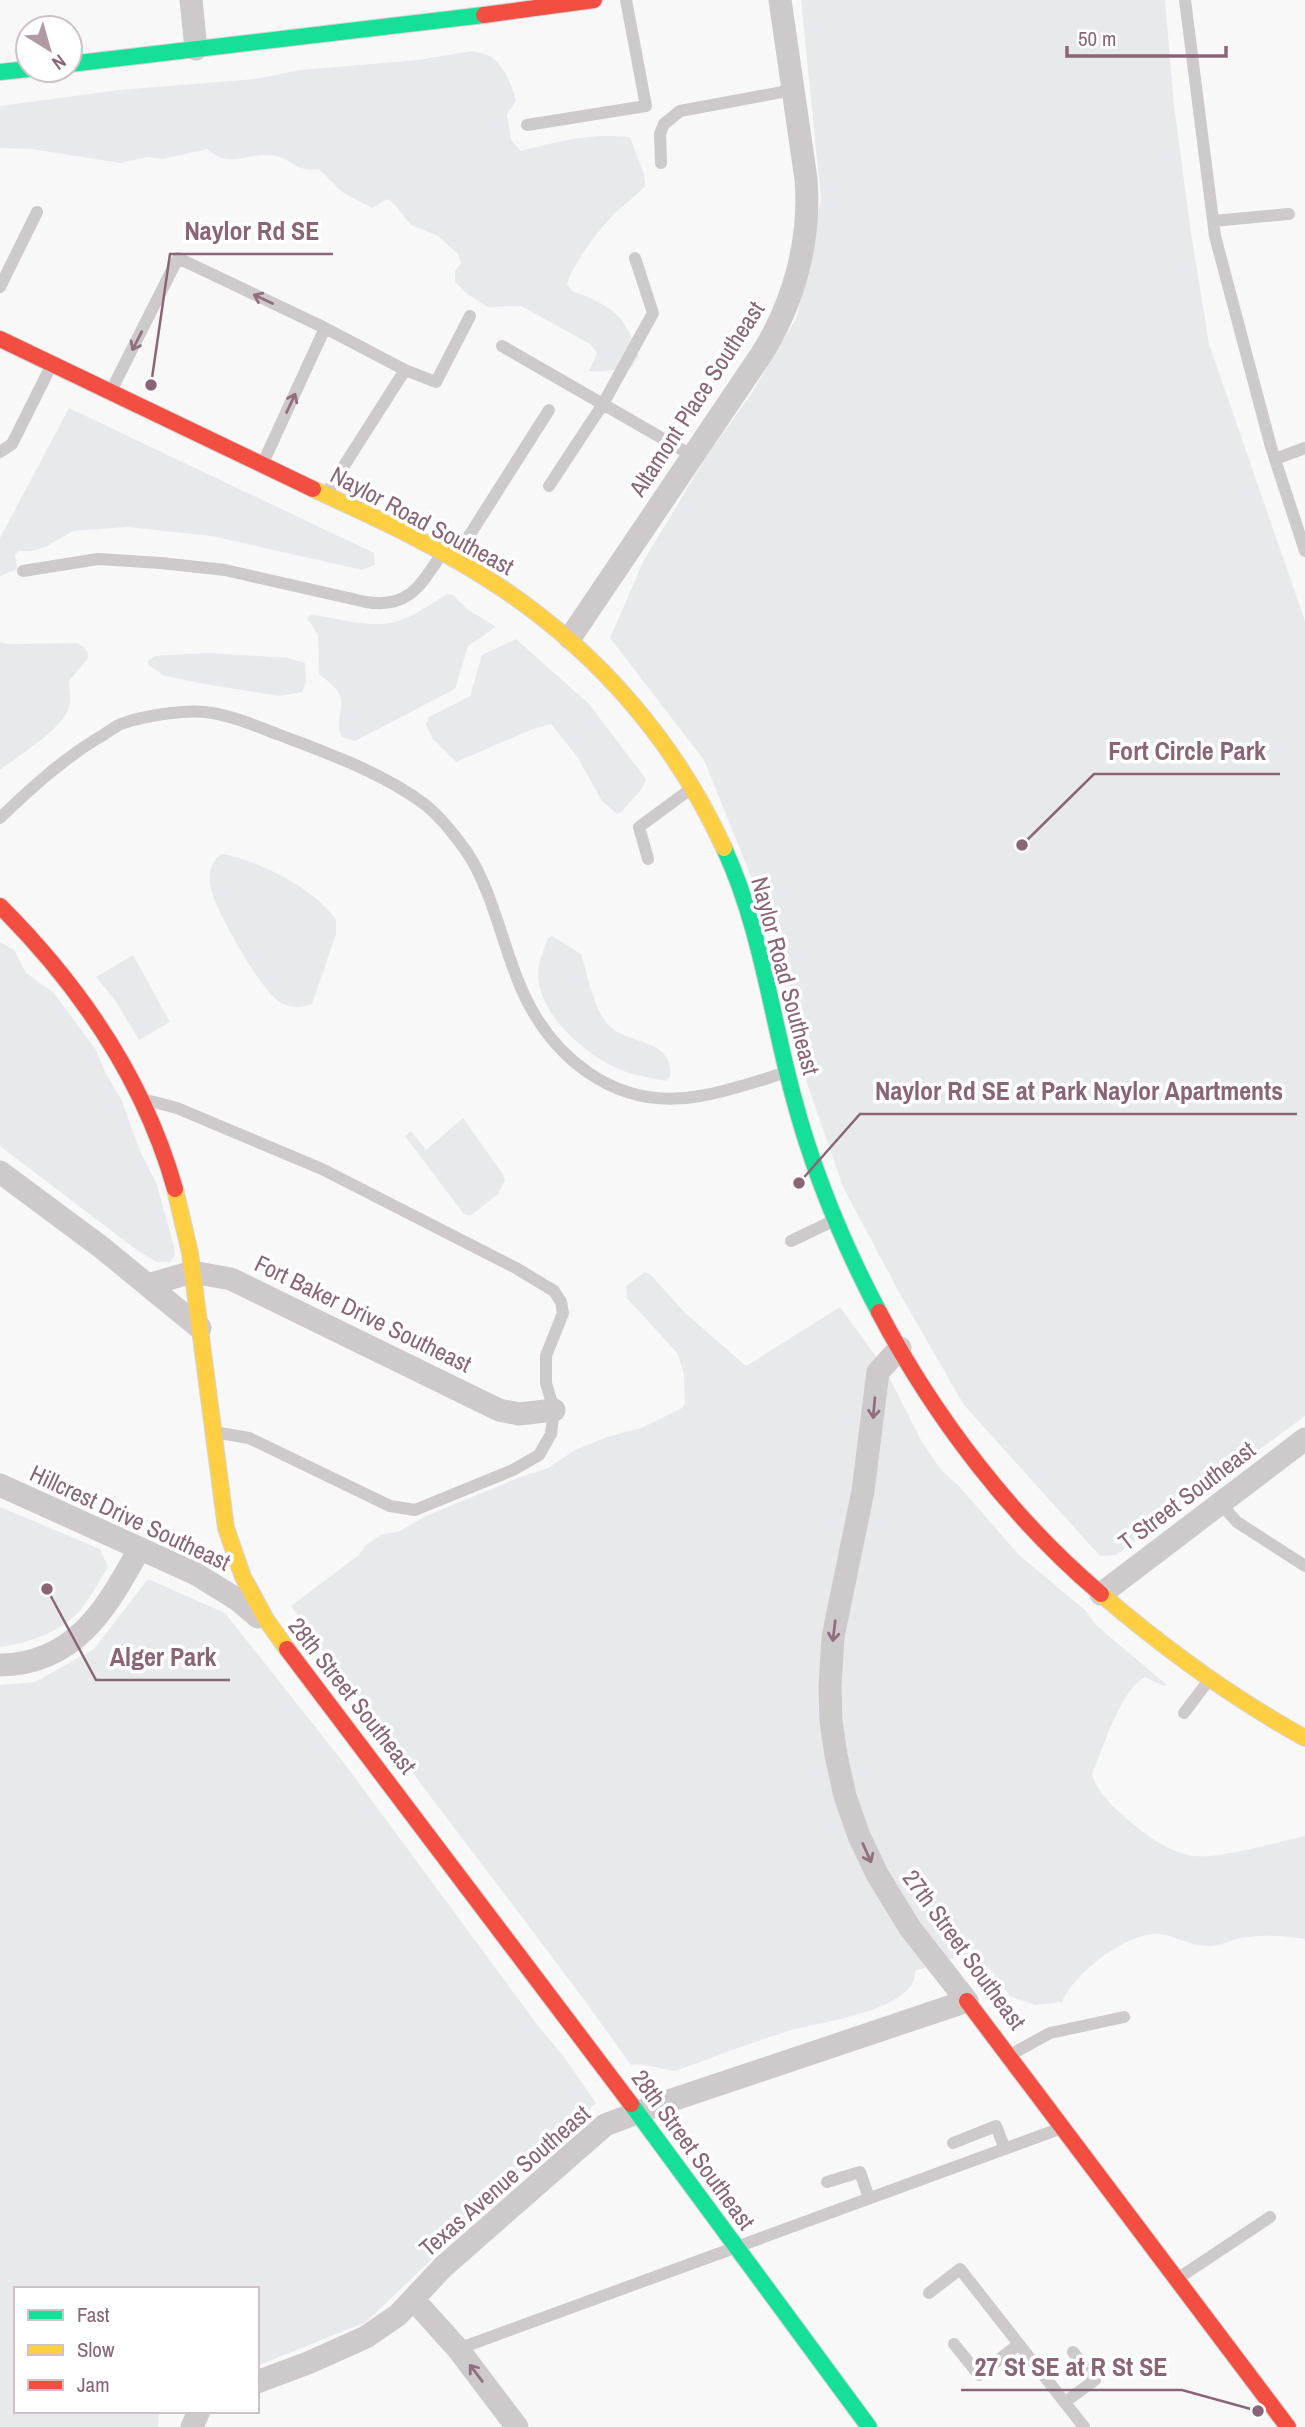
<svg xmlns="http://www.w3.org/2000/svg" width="1305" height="2427" font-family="'Archivo Narrow',sans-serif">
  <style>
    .green { fill: #e8e9ed }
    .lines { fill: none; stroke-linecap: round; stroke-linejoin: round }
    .fast-casing { stroke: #d6d4d5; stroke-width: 18 }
    .slow-casing { stroke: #d6d4d5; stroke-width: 18 }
    .jam-casing { stroke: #d6d4d5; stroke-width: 18 }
    .lane { stroke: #cecacc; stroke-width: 12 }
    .street { stroke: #cecacc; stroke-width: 23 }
    .fast { stroke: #16e098; stroke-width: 16 }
    .slow { stroke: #ffcf43; stroke-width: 16 }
    .jam { stroke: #f24e42; stroke-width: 16 }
    .oneway { stroke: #916f80 }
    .labels { text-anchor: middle; stroke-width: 7; stroke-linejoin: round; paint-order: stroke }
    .street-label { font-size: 24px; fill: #8a6577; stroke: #fff }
    .leader { fill: none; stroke: #8a6577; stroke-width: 2.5 }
    .callout-dot { fill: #8a6577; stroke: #fff; stroke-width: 2.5 }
    .callout-label { font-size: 26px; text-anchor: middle; font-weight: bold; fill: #8a6577; stroke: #fff; stroke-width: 7; stroke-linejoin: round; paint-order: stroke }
  </style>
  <rect width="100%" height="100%" fill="#f8f8f8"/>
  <path class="green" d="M801,0H1165L1174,106L1191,233L1209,344L1305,621V1416L1116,1555L1100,1556L964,1405L900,1294L843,1187L797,1054L773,931L704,760L610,638L644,560L705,459L753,391L797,317L821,199Z
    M473,51C478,53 486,54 490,56C504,65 513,87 516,101L507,114L511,140L521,151C557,141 592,133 630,137L644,174L645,186C636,196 626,203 616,212C600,228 573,263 567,284L573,292C590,296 616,309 625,325C631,334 634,346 639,356L632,367L624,371C611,368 602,373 589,371L597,353L590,344L521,306L488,307L467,294L455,282V271L461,263L458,254L438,236L411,225L395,205L387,199L372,208L342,192L319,169C297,173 293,159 272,155C248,152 228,170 208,149L163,159L147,157L120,163L32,149L0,148V106L119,90L255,79L301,70L418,60Z
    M69,408L374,553L375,565L362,570L212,536L127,527L73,531L47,546L32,551H19L15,555L17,567L15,570L0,576V538Z
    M447,594L453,595L467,609L496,627L468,646L455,689L355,741L342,737C334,724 344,710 340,696C337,687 326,680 319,674L318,635L308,619L310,615C339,617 369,630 398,621C415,616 431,604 447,594Z
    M516,639L589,704L646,779C642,793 630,800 622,812L617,814L602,801L578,758L551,724L533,729L456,762L432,738L426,725L429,717L470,696L482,655Z
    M0,642L9,644L77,643C84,647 89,650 88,658L69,681C69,688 71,696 70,703C68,726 18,756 0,770Z
    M208,653L289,658L305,663L306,682L302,692L279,696L210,685L165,676L148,665V661L155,656Z
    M222,854C257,860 316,889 336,920V934L312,1004C302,1008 291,1008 281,1003C262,993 215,910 211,888C208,875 210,861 222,854Z
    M552,936L581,954C588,975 592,1002 605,1021C625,1048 674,1035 670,1077L666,1081C652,1078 637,1076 624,1071C588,1058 539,1015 538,975C538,963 544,949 548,938Z
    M0,942L14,950L26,973L53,992L96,1050L105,1072L122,1101L140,1151L157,1185L174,1247L175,1255L170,1262H157L138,1251L0,1146Z
    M133,955L170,1022L139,1040L115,1000L96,977Z
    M463,1118L502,1173L505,1180L498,1194L470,1216L463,1213L405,1136L411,1131L426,1150Z
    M645,1272L651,1275L685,1313L746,1366L840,1307L885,1369L922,1442L942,1471L958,1485L1018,1554L1085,1610L1097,1626L1167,1685L1163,1686L1145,1677C1120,1690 1103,1749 1092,1774C1097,1793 1114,1807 1128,1820C1146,1835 1170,1853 1194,1856C1220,1859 1277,1842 1305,1836V1939C1283,1936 1264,1934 1241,1938C1231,1940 1220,1946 1210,1946C1192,1947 1175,1935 1158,1934C1125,1933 1075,1973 1062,2002L1035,2005L1010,1996L991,1970L966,1954L915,1971C918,2010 819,2022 792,2030C752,2042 714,2057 675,2071C662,2070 642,2062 631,2065C521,1910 400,1763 291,1606L359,1555L365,1546L381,1535L400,1531L428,1515L521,1477L548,1468L575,1450L607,1437L642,1428L682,1408L685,1403L684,1375L678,1354L627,1298L626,1286Z
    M0,1507L100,1549L108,1567C100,1580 92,1595 82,1608C63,1632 28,1643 0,1647Z
    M148,1579L225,1613L347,1767L539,2027L564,2057L596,2103L366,2322L257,2366V2289H16V2411H159L158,2427H0V1685L35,1682L94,1649Z"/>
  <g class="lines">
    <defs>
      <path id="fast" d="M70,64L484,15
        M0,72L28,69
        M724,848C761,928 771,1015 794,1099C814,1174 843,1244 879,1312
        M631,2104L869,2427"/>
      <path id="slow" d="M313,489C379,519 446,550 506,591C601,656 676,743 724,848
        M175,1189L190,1253L226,1528L243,1577L267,1621L287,1649
        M1101,1594C1165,1649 1231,1697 1305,1738"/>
      <path id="jam" d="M484,15L594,0
        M0,339L313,489
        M0,906C80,986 144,1079 175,1189
        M879,1312C933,1415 1012,1519 1101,1594
        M287,1649L631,2104
        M967,2001L1288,2427"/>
    </defs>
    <use href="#fast" class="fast-casing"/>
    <use href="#slow" class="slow-casing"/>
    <use href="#jam" class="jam-casing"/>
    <path class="lane" d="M1185,0L1215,236L1271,447L1305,551
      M527,125L646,106L626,0
      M661,163L660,134L664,124L680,111L793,90
      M1213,221L1289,214
      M0,287L37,212
      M502,346L693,456
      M405,370L436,382L470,316
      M111,391L178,258L325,328L405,370L326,494
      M0,452L12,444L52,364
      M1275,459L1305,448
      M262,465L325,328
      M549,486L603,404L653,313L635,258
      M455,558L549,410
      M23,571L98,559L161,563L225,570L366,602C408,609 420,586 441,555
      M0,818C31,788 62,760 98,738C106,734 113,727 121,724C142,716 182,710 205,712C231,715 256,726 280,735C329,754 381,772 423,803C440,816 454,834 466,851C489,883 502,940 517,978C546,1055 614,1112 700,1096C730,1091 758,1081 787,1072
      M648,859L639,827L692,788
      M146,1100L177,1108L322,1169L516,1268L554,1291L561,1302L563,1313L546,1356V1383L554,1410L551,1434L539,1455L513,1470L415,1510L390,1506L249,1438L214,1432
      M791,1241L835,1220
      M1220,1503L1237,1522L1305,1566
      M1184,1713L1209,1680
      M1010,2055L1050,2033L1124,2017
      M953,2143L996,2126L1005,2149
      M827,2182L860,2172L869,2198
      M1177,2279L1270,2217
      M929,2293L960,2269L1084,2427
      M954,2344L979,2375L1019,2344
      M458,2349L1059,2129
      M1065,2402L1095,2380L1073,2352"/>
    <path class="street" d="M191,0L196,49
      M570,638L761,355C794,303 811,240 806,179L780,0
      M0,1172L101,1247L200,1328
      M148,1285L192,1272L231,1279L499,1410L519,1414L554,1410
      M0,1485L196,1574L238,1600L258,1617
      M1101,1594L1305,1439
      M0,1665C76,1664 107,1607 139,1550
      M413,2299L458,2349L517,2427
      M257,2382L308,2363L366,2337L398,2315L443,2267L605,2125L666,2102L967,2001L910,1928L877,1874L859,1836L845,1796L836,1755L831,1721L830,1687L833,1637L863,1491L878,1372L900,1348
      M192,2427L199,2411"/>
    <use href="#fast" class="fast"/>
    <use href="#slow" class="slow"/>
    <use href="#jam" class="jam"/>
  </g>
  <defs><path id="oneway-shaft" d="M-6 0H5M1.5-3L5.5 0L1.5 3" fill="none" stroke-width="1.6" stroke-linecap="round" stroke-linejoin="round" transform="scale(1.75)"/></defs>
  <g class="oneway">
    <use href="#oneway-shaft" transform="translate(263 299) rotate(-155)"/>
    <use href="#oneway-shaft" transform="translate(137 341) rotate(117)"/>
    <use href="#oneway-shaft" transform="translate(291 403) rotate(-65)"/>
    <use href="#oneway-shaft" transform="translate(874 1408) rotate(95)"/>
    <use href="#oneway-shaft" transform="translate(834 1631) rotate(97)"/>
    <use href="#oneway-shaft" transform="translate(867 1853) rotate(66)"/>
    <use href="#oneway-shaft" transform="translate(476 2373) rotate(-127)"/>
  </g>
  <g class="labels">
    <g class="street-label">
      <text transform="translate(697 399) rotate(-57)" y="8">Altamont Place Southeast</text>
      <text transform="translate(422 521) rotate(28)" y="8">Naylor Road Southeast</text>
      <text transform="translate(785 976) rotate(75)" y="8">Naylor Road Southeast</text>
      <text transform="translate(363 1314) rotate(26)" y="8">Fort Baker Drive Southeast</text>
      <text transform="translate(1187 1496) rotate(-37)" y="8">T Street Southeast</text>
      <text transform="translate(130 1518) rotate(25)" y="8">Hillcrest Drive Southeast</text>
      <text transform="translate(352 1696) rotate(52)" y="8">28th Street Southeast</text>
      <text transform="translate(964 1950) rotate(54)" y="8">27th Street Southeast</text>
      <text transform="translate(693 2150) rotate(54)" y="8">28th Street Southeast</text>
      <text transform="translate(505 2181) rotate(-41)" y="8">Texas Avenue Southeast</text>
    </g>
  </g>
  <path class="leader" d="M151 385L170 254H333M1022 845L1094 774H1280M799 1183L860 1114H1297M47 1589L96 1680H230M1258 2411L1182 2390H961"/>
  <g class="callout-dot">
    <circle cx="151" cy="385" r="7"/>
    <circle cx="1022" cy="845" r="7"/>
    <circle cx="799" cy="1183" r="7"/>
    <circle cx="47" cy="1589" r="7"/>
    <circle cx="1258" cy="2411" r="7"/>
  </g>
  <g class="callout-label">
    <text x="252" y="240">Naylor Rd SE</text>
    <text x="1187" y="760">Fort Circle Park</text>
    <text x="1079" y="1100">Naylor Rd SE at Park Naylor Apartments</text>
    <text x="163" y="1666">Alger Park</text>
    <text x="1071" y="2376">27 St SE at R St SE</text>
  </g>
  <rect x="14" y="2287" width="245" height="126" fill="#ffffff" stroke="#d0c1c9" stroke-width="2"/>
  <rect x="28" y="2310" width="35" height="10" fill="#16e098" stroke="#d0c1c9" stroke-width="2"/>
  <text x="77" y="2322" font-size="21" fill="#8a6577">Fast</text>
  <rect x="28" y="2345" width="35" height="10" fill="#ffcf43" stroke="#d0c1c9" stroke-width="2"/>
  <text x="77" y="2357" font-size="21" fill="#8a6577">Slow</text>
  <rect x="28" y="2380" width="35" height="10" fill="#f24e42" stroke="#d0c1c9" stroke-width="2"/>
  <text x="77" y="2392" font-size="21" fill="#8a6577">Jam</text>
  <g transform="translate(49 49) rotate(143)"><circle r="33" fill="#ffffff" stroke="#d0c1c9" stroke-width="2"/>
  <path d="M0-5L12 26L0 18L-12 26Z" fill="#b098a4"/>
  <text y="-10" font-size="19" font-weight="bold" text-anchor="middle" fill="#8a6577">N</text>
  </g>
  <path d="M1067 46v10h159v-10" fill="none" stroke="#8a6577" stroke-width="3.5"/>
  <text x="1078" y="46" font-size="21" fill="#8a6577" stroke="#ffffff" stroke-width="5" paint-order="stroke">50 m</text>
</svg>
